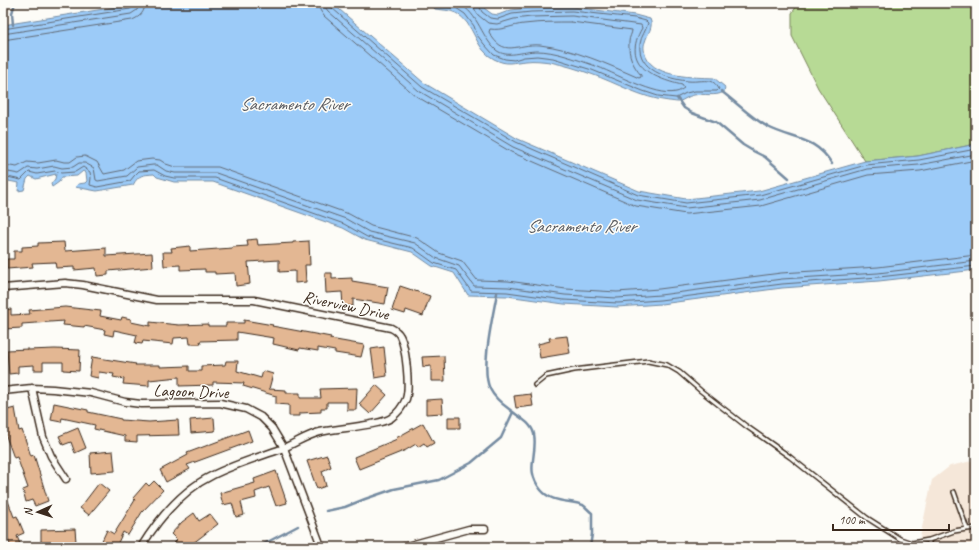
<svg xmlns="http://www.w3.org/2000/svg" width="979" height="550" font-family="Caveat,sans-serif">
  <style>
    .built { fill: #f5e7d9 }
    .green { fill: #b7da95; stroke: #79825a }
    .water { fill: #9ccbf8; stroke: #758ba1 }
    .lines { fill: none; stroke-linecap: round; stroke-linejoin: round }
    .shore { stroke: #626a75; stroke-width: 1 }
    .stream { stroke: #758ba1; stroke-width: 2.5 }
    .building { fill: #e3b793; stroke: #3b2a1e }
    .lane-casing { stroke: #3b2a1e; stroke-width: 6 }
    .street-casing { stroke: #3b2a1e; stroke-width: 9 }
    .lane { stroke: #fdfcf7; stroke-width: 3 }
    .street { stroke: #fdfcf7; stroke-width: 6 }
    .labels { text-anchor: middle; stroke-width: 3; stroke-linejoin: round; paint-order: stroke }
    .street-label { font-size: 17px; fill: #3b2a1e; stroke: #fdfcf7 }
    .water-label { font-size: 18px; font-style: italic; fill: #585a5f; stroke: #fdfcf7 }
  </style>
  <rect width="100%" height="100%" fill="#fdfcf7"/>
  <filter id="ink" filterUnits="userSpaceOnUse"><feTurbulence type="fractalNoise" baseFrequency=".025" numOctaves="2"/><feDisplacementMap in="SourceGraphic" scale="8" xChannelSelector="R" yChannelSelector="G"/><feConvolveMatrix kernelMatrix="1 2 1 2 8 2 1 2 1" color-interpolation-filters="sRGB"/></filter>
  <g filter="url(#ink)">
    <path class="built" d="M976,460V547H918L932,480L950,466Z"/>
    <path class="green" d="M799,3H976V144L918,156L865,161L818,88L792,36V13Z"/>
    <path class="water" d="M142,3H332L424,83L518,139L639,191L686,199L759,191L865,161L918,156L976,144V270L879,281L782,288L661,304L617,307L564,304L507,296L468,295L454,273L432,266L412,252L365,240L343,228L213,182H174L164,179L157,177L154,174C143,175 139,174 133,185L97,191L75,187L78,184L85,183L87,181L86,173L83,171L77,176L62,177L59,182L52,187L51,184L55,179L56,174L36,179L30,176L27,179L24,190L18,191L19,183L3,180V25Z
      M430,3H482L484,8L492,14L498,15L511,10L530,8L572,7L635,15L650,19C654,27 647,34 645,42C643,46 644,52 646,57C656,78 694,77 714,78L725,87L724,92C715,97 704,93 694,95C688,96 684,100 678,102C675,102 671,101 669,101C641,98 617,83 591,74C578,69 564,65 550,62C542,61 534,60 526,61C512,62 508,66 494,59C474,49 475,23 456,13C450,10 442,10 435,9Z"/>
    <g class="lines">
      <path class="shore" d="M319,3L320,10L324,16L416,96L511,152L636,206L686,214L761,206L868,175L920,171L976,160
        M325,3V7L328,11L419,91L513,147L637,200L686,208L760,200L867,169L919,165L976,154
        M330,3L332,8L422,87L516,142L638,195L686,203L760,195L866,165L919,160L976,149
        M436,3L438,5L456,8L465,14L474,26L477,35L484,44L494,55L505,59L514,60L524,57L537,56L553,58L592,70L643,91L658,96L676,98L686,93L695,91H717L719,89C718,87 716,84 713,82C707,79 696,82 688,81C668,79 637,70 640,44C641,36 646,31 648,23L646,21L635,18L572,11L531,12L512,14L498,19L490,18L482,12L478,3
        M455,3C477,8 480,36 496,50C507,59 523,51 537,51C555,51 575,59 593,65C613,72 656,97 676,92C679,92 682,89 684,88L682,85C652,78 621,64 642,28L641,25L572,16L531,17L514,19L497,24L488,23L478,15L474,8L473,3
        M571,22L632,30C632,34 629,37 629,42C628,55 633,66 641,75V77L639,78C607,64 574,49 540,45C516,43 504,59 489,32L490,29C502,31 512,25 524,24C540,22 556,22 571,22Z
        M3,29L130,9L133,7L134,3
        M3,34L131,14L137,10L139,3
        M3,40L132,20C140,17 145,12 145,3
        M3,165L17,167L27,162L38,163L56,160L64,162H70L77,157L85,156L97,162L104,174L124,170L136,161L152,159L160,160L166,164L175,167H218L349,214L371,226L417,238L439,253L462,261L477,280L508,281L566,289L617,292L659,289L781,273L878,267L976,255
        M3,171L19,174L28,168L37,169L54,166L62,168L73,167L79,163H85L94,168L96,180L98,181L127,176L137,167L153,165H157L166,171L175,173H216L346,219L369,232L415,243L436,258L459,266L474,286L508,287L565,295L617,298L660,295L782,279L878,273L976,261
        M3,176L21,180L29,172L37,174L55,171L61,173L75,172L83,167L90,172L91,178L90,185L97,187L130,181L134,176L139,171L154,170L165,176L174,178H215L344,224L367,237L413,248L434,263L456,270L471,291L507,292L564,300L618,303L660,300L782,284L879,277L976,266"/>
      <path class="stream" d="M13,25L12,13L15,3
        M721,91C737,103 750,117 768,127C793,140 815,136 832,164
        M677,98L684,108L692,113L716,122L743,145L753,151L765,157L789,178
        M497,293C493,316 480,369 490,389C494,397 502,404 509,409C517,416 531,422 534,434C538,456 524,469 541,490C552,503 568,500 583,505C586,507 589,511 592,513V534L590,547
        M326,511L345,507L365,499L394,489L439,480L471,463L501,438L513,412
        M258,547L298,526"/>
    </g>
    <path class="building" d="M257,239L258,245L293,243V242L309,241L310,265H305L306,282L295,283V271L279,272V260L248,262L250,284L236,286L235,273L215,274V272H205V269L180,270V265L164,266L163,252H172L171,248L190,246V251L233,248V247L248,246L247,240Z
      M64,242L65,251L106,248V256L152,253L153,267L108,271V275L97,276L96,268L74,270V267L56,268L55,262L32,263L33,267L7,269V259H14V251H22V247L38,246V243Z
      M325,273H332V279L352,278V281L388,287L385,304L353,299V306H343L342,292L326,293Z
      M400,286L430,296L423,316L406,310L405,314L392,310Z
      M65,307L101,311L100,316L121,320L122,317L131,319V322L150,326V322L179,325L208,324V326H226V323H244V320L273,325L272,326L331,337L330,339L364,345L361,357L335,353V351L318,348V351L300,348L299,350L273,344L274,338L237,332V340L200,341L201,344H190L189,337L174,338L173,344L143,341L142,344L135,343L137,335L114,330L113,336L104,334L105,330L84,326V327L63,325L64,321L22,324V328L4,329L3,310L11,309V315L30,314L29,310Z
      M567,336L570,353L540,358L538,344L550,341L549,338Z
      M384,347L387,376L375,378L371,349Z
      M28,349V350L55,349L80,350L79,371L63,370V362H43V370H34V365L18,366V373L9,374L7,350Z
      M444,356L445,381H431V366L423,367L422,357Z
      M92,357L136,364L135,365H160V367L189,366V371H201V366L225,365L226,361H238L237,371L261,378L263,371L273,374L269,389L286,390V393H300V398H321L320,389L357,388L356,410H347V402H327V408H321V412L300,413V416H289V405L276,404V396L243,386L244,383L213,382V385L179,386V377L149,380V386L123,384L124,379L113,377L114,374L99,372L98,378L89,376Z
      M376,385L387,395L370,414L359,404Z
      M531,394L533,406L516,408L514,396Z
      M442,399L443,413L426,414V400Z
      M54,403L88,410V412L121,419V420L149,422L178,420L179,435L137,436V442L125,441V436L94,429L95,425L62,418L61,422L51,420Z
      M15,408L19,431L22,430L31,456L34,455L48,501L35,506L32,500L26,502L23,490L28,488L17,457L14,458L3,428V411Z
      M448,417H460V428H448Z
      M214,418L215,431L191,433L190,420Z
      M423,423L434,443L427,447L424,443L418,447L416,444L406,450L359,469L354,457L397,439L396,438Z
      M78,428L86,448L75,453L71,442L63,445L59,436Z
      M248,430L252,441L187,465L190,469L166,482L160,470L188,455L187,453Z
      M113,451L115,471L91,473L90,453Z
      M327,455L331,467L322,471L326,486L317,489L307,461Z
      M276,471L287,503L276,506L269,487L255,492L256,498L241,502L244,515L236,517L232,503L223,505L220,493L255,483L254,479Z
      M154,481L163,490L142,512L128,535L123,532L116,547H99L107,530L114,534L135,500L133,498L146,483L149,486Z
      M99,483L109,491L89,515L80,508Z
      M4,490L14,517L17,516L24,533L17,536L21,547H11L6,534L3,535Z
      M194,513L199,521L210,514L218,524L188,547H170L177,540L171,534L182,522Z
      M75,529L76,542L41,543V530Z"/>
    <g class="lines">
      <defs>
        <path id="lane" d="M535,385L546,376L574,370L648,361L667,365L679,372L701,391L746,426L790,457L867,518L900,539L912,543L929,540
          M976,484V485
          M967,529L976,528
          M929,547V540L954,531L967,529L954,492"/>
        <path id="street" d="M3,288L65,283L83,285L157,300H254L391,328C395,330 398,332 400,336C406,347 410,387 406,399C403,406 398,413 391,418C379,426 337,428 320,432C307,435 294,444 281,449C259,457 235,464 213,475C182,490 159,518 141,547
          M32,388L43,437L51,456L66,479
          M3,391L32,388L53,389L91,393L125,402L141,404L220,403L246,409L261,417L272,428L284,448L320,543
          M403,547L469,529H485"/>
      </defs>
      <use href="#lane" class="lane-casing"/>
      <use href="#street" class="street-casing"/>
      <use href="#lane" class="lane"/>
      <use href="#street" class="street"/>
    </g>
  </g>
  <g class="labels">
    <g class="street-label">
      <text transform="translate(346 305) rotate(12)" y="6">Riverview Drive</text>
      <text transform="translate(191 391) rotate(2)" y="6">Lagoon Drive</text>
    </g>
    <g class="water-label">
      <text x="294" y="110">Sacramento River</text>
      <text x="581" y="232">Sacramento River</text>
    </g>
  </g>
  <rect width="979" height="550" fill="none" stroke="#fdfcf7" stroke-width="16"/>
  <rect x="8" y="8" width="963" height="534" fill="none" stroke="#3b2a1e" stroke-width="1.5" filter="url(#ink)"/>
  <g transform="translate(38 512) rotate(267)" stroke="#fdfcf7" stroke-width="3" paint-order="stroke">
  <path d="M0-3L7 15L0 10L-7 15Z" fill="#3b2a1e"/>
  <text y="-6" font-size="11" font-weight="bold" text-anchor="middle" fill="#3b2a1e">N</text>
  </g>
  <path d="M833 524v6h116v-6" fill="none" stroke="#3b2a1e" stroke-width="2"/>
  <text x="839" y="524" font-size="12" fill="#3b2a1e" stroke="#fdfcf7" stroke-width="3" paint-order="stroke">100 m</text>
</svg>
